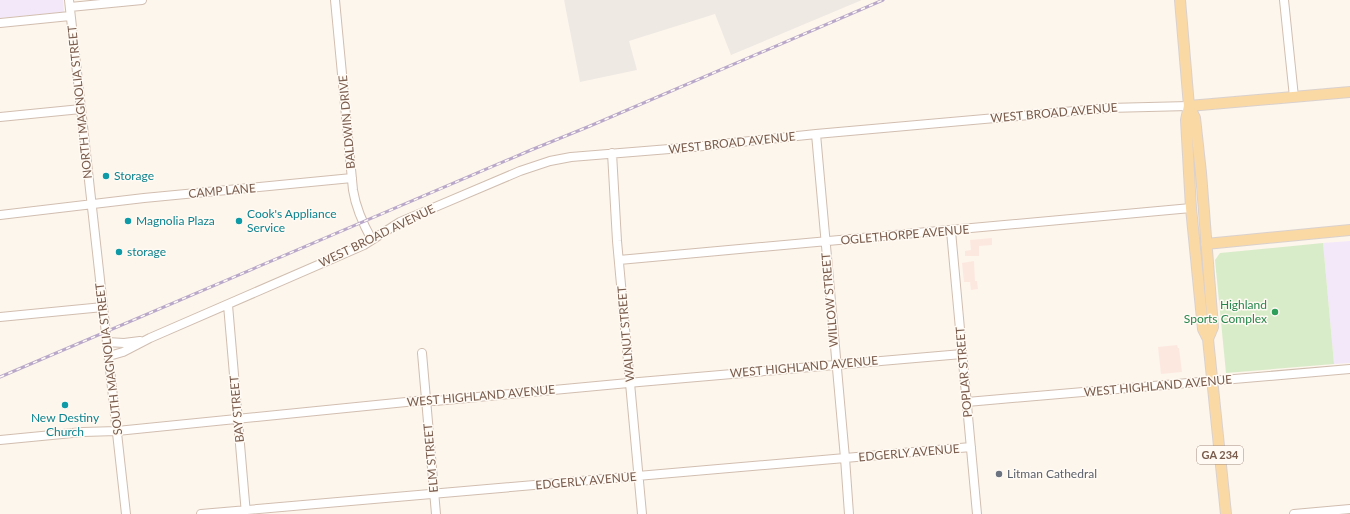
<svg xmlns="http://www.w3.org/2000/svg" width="1350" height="514" font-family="Lato,sans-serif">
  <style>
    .commercial { fill: #fde8e0 }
    .industrial { fill: #efe9e4 }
    .education { fill: #f3e8fa }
    .green { fill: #d8ecc9 }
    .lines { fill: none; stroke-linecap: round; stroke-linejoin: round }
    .minor-casing { stroke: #d1beb0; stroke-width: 10 }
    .major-casing { stroke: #dad1cd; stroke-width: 12 }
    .minor { stroke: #fff; stroke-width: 8 }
    .major { stroke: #fbd9a5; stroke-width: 10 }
    .rail-casing { stroke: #b9a8c9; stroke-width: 3 }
    .rail { stroke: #fffaf3; stroke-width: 1.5; stroke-dasharray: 4.5; stroke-linecap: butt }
    .culture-dot { fill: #0f9aa8; stroke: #fffaf3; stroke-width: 1.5 }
    .leisure-dot { fill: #2e9e5b; stroke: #fffaf3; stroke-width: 1.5 }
    .worship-dot { fill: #6b7280; stroke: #fffaf3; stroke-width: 1.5 }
    .labels { text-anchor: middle; stroke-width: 3; stroke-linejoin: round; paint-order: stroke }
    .shield { fill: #fffaf3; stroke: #a28b7f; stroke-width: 1 }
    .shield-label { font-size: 11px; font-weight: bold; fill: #7a5c4d }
    .street-label { font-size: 12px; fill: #7a5c4d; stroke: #fffaf3 }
    .culture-label { font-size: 12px; fill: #0d838f; stroke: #fffaf3; text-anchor: start }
    .leisure-label { font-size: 12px; fill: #27864d; stroke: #fffaf3; text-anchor: end }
    .worship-label { font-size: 12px; fill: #5b616d; stroke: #fffaf3; text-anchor: start }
  </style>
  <rect width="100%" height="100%" fill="#fdf6ec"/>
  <path class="commercial" d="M992,238V245L979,246V256H965V251L971,250L970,240Z
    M974,261L975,281H977L978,289L971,290L970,282H964L962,263Z
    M1177,345L1178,348H1179L1182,372L1161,374L1158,347Z"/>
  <path class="industrial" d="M564,0H862L731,55L715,14L629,41L637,70L580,82Z"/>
  <path class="education" d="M0,0H63L64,12L0,18Z
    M1350,241V363L1334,364L1323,243Z"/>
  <path class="green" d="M1323,243L1334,364L1226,373L1215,260L1220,253Z"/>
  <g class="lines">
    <defs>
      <path id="minor" d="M69,0L126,514
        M335,0L353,190C356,209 363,224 372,240
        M1284,0L1294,97
        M70,7L142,0
        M0,23L70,16
        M0,117L81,109
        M816,134L845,458L849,514
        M612,153L617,241L642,514
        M0,215L144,198L352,178
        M951,231L977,514
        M619,260L1191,208
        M228,305L246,514
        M0,317L103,307
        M107,342L124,343L140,341
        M422,353L436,514
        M109,356L123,352L150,338L364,245L400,222L407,219L520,171L550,161L571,157L694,147L816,134L1108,108L1189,106
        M967,402L1350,369
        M0,440L83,432L117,431L426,400L435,401L639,382L962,354
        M201,514L971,447
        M1294,514L1350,509"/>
      <path id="major" d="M1180,0L1189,106L1186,120L1191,208L1203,329L1208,339L1226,514
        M1189,106L1195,118L1201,173L1213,327L1208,339
        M1189,106L1350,92
        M1206,244L1350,230"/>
    </defs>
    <use href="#minor" class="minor-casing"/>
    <use href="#major" class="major-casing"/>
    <use href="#minor" class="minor"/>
    <use href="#major" class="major"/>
    <defs>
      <path id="rail" d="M0,377L531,150L590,126L883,0"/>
    </defs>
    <use href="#rail" class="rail-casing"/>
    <use href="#rail" class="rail"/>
  </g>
  <g class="culture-dot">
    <circle cx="106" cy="176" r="4"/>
    <circle cx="128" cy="221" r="4"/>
    <circle cx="239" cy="221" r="4"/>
    <circle cx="119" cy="252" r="4"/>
    <circle cx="65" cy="405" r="4"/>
  </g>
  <circle class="leisure-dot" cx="1275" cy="312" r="4"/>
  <circle class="worship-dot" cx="999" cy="474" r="4"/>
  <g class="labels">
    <rect class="shield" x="1197" y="446" width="46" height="18" rx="3"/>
    <g class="shield-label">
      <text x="1220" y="459">GA 234</text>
    </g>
    <g class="street-label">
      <text transform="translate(80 102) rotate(-96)" y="4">NORTH MAGNOLIA STREET</text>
      <text transform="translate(1054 113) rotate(-5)" y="4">WEST BROAD AVENUE</text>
      <text transform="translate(347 122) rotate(-95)" y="4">BALDWIN DRIVE</text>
      <text transform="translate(732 143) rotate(-6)" y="4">WEST BROAD AVENUE</text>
      <text transform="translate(222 191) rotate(-5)" y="4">CAMP LANE</text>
      <text transform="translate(905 235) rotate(-5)" y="4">OGLETHORPE AVENUE</text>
      <text transform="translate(377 236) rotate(-26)" y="4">WEST BROAD AVENUE</text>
      <text transform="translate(830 300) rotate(-95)" y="4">WILLOW STREET</text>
      <text transform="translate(626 334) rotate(-95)" y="4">WALNUT STREET</text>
      <text transform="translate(109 359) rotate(-97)" y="4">SOUTH MAGNOLIA STREET</text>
      <text transform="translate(804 367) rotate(-5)" y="4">WEST HIGHLAND AVENUE</text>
      <text transform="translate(964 372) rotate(-95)" y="4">POPLAR STREET</text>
      <text transform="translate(1158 386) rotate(-5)" y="4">WEST HIGHLAND AVENUE</text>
      <text transform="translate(481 396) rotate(-5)" y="4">WEST HIGHLAND AVENUE</text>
      <text transform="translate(237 409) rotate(-95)" y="4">BAY STREET</text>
      <text transform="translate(909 453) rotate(-5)" y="4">EDGERLY AVENUE</text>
      <text transform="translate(431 458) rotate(-95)" y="4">ELM STREET</text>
      <text transform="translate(586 481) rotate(-5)" y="4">EDGERLY AVENUE</text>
    </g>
    <g class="culture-label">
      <text x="114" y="180">Storage</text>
      <text x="247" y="218">Cook's Appliance<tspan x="247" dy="14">Service</tspan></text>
      <text x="136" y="225">Magnolia Plaza</text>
      <text x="127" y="256">storage</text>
      <text x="65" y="422" text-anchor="middle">New Destiny<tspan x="65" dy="14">Church</tspan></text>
    </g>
    <g class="leisure-label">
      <text x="1267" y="309">Highland<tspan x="1267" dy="14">Sports Complex</tspan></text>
    </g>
    <g class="worship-label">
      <text x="1007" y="478">Litman Cathedral</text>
    </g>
  </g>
</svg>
